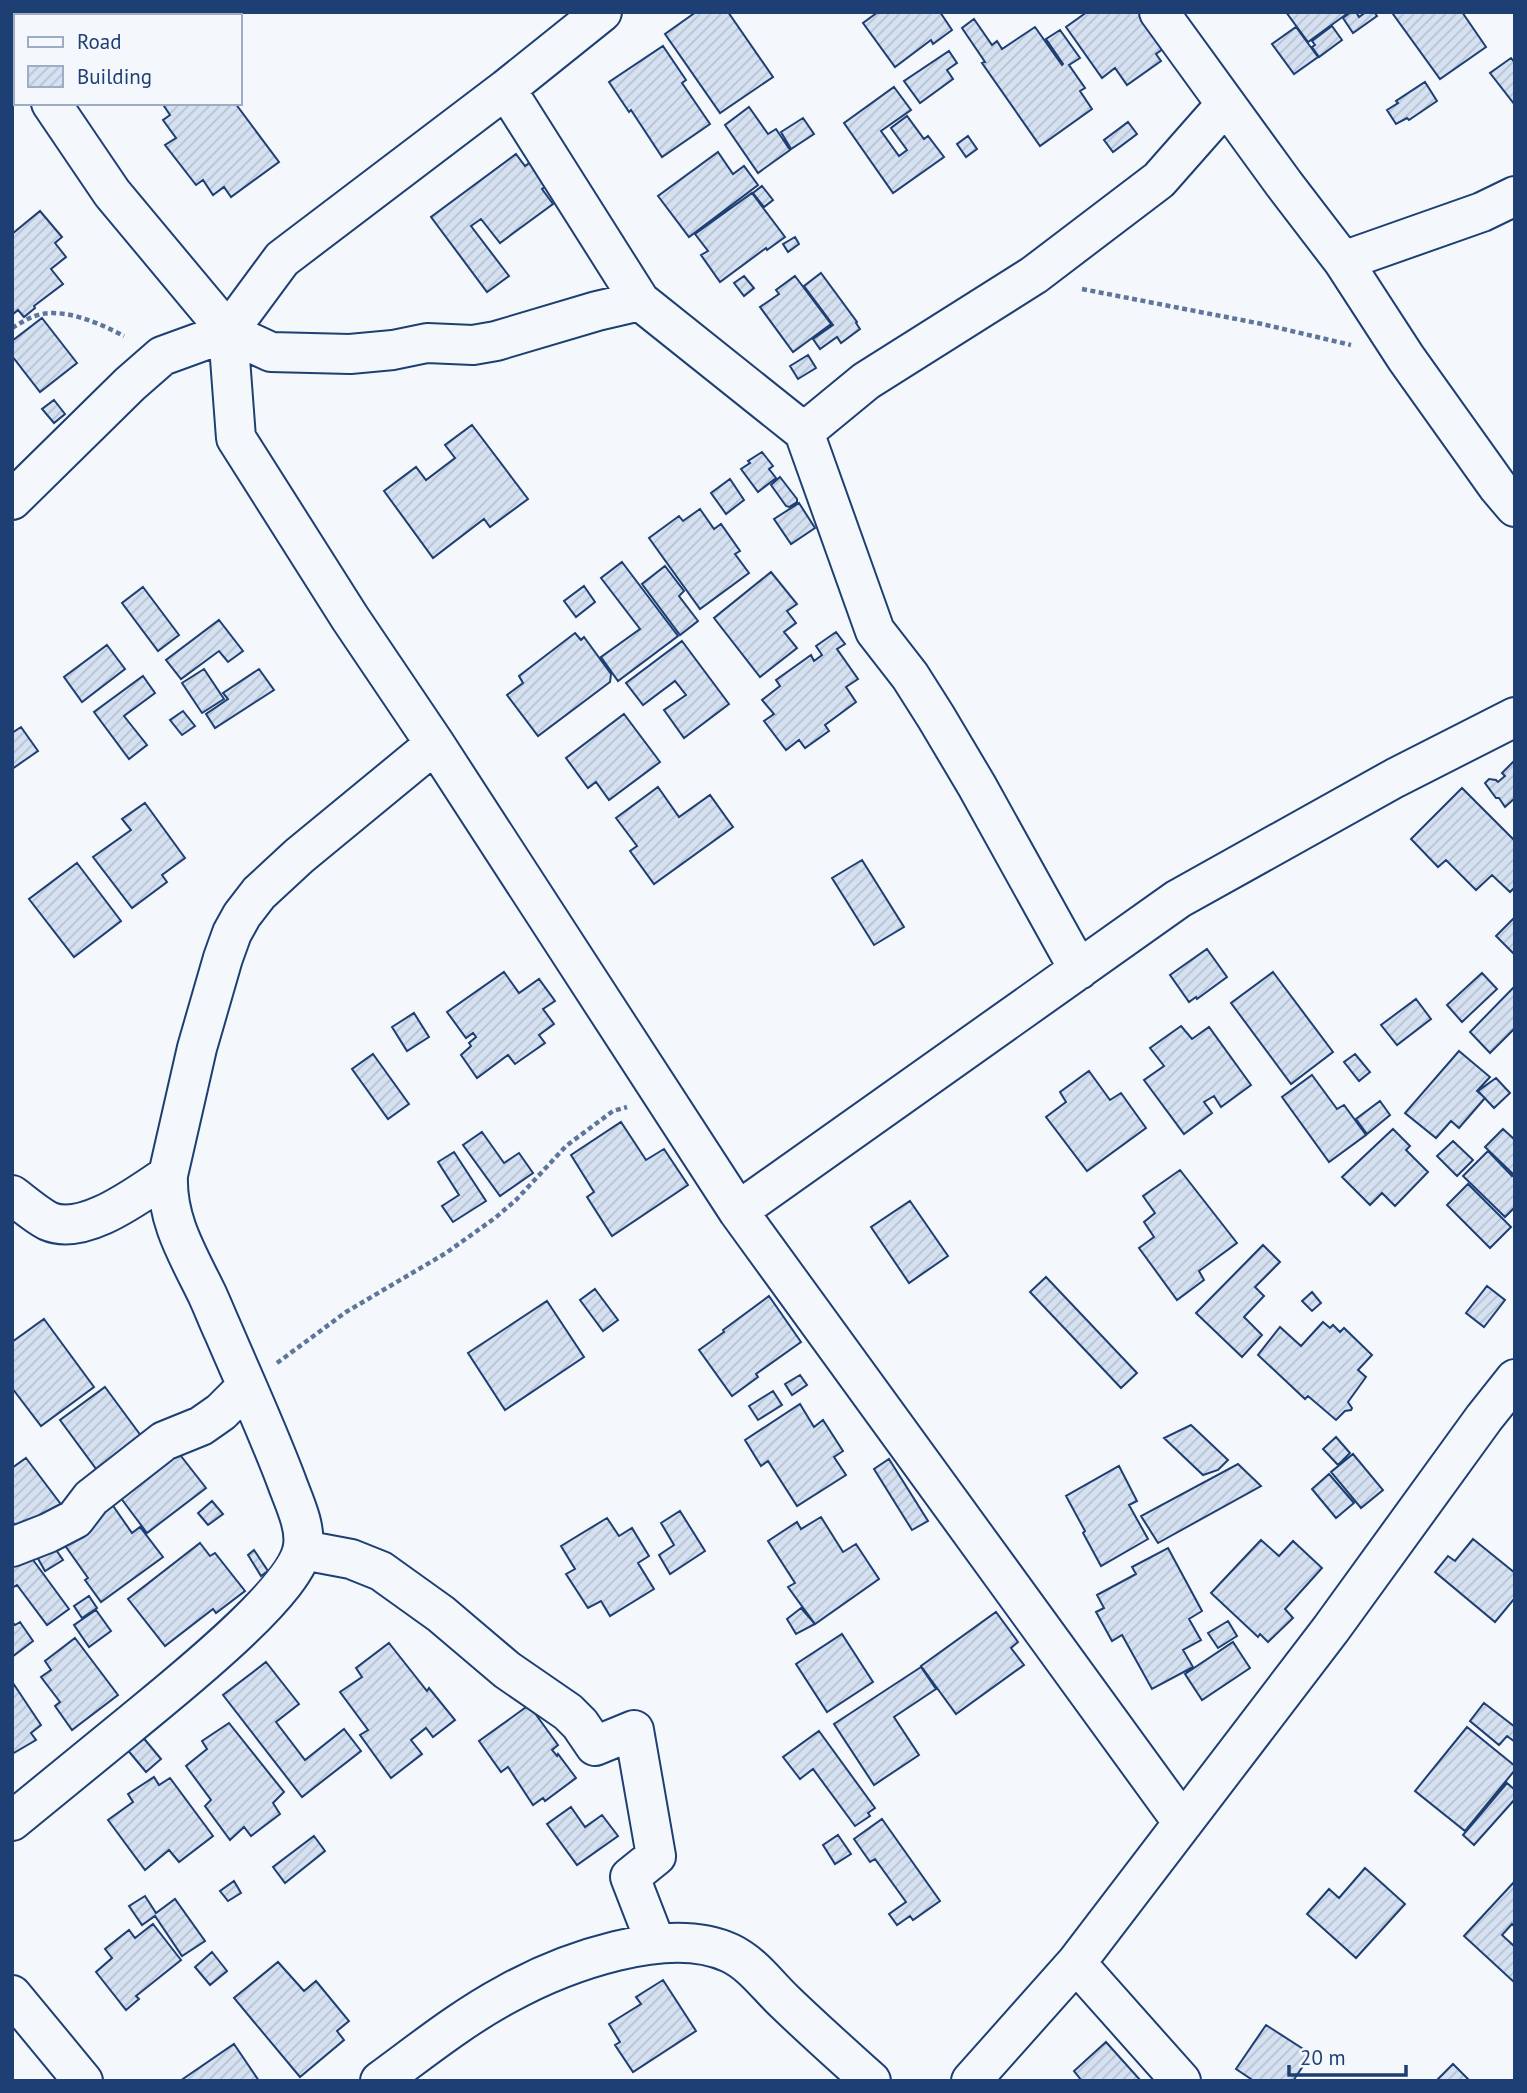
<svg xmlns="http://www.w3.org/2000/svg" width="1527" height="2093" font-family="'PT Sans',sans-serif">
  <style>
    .building { fill: url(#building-hatch); stroke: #1d3f73; stroke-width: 2 }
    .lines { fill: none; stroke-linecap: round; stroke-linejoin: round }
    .minor-casing { stroke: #1d3f73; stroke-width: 42 }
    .path { stroke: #5e769c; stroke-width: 4.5; stroke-dasharray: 5 3.5; stroke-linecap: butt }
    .minor { stroke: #f4f7fb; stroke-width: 38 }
  </style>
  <defs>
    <pattern id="building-hatch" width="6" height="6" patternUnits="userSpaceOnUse" patternTransform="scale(1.75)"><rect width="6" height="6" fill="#d5e0f0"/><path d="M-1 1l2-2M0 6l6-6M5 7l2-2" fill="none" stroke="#b6c1d1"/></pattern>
  </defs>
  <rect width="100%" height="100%" fill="#f4f7fb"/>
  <path class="building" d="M696,12H728L773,77L720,113L665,34Z
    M878,12H940L952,30L933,44L931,40L895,67L863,23Z
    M1087,12H1150L1171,43L1156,54L1161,61L1127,85L1115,68L1102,78L1066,27Z
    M1286,12H1347L1348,13L1308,42Z
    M1351,12H1356L1359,17L1366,12H1374L1377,16L1353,33L1343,18Z
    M1396,12H1462L1486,47L1440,79L1393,14Z
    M974,19L992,45L997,41L1002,49L1035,27L1062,65L1063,64L1046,39L1060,30L1080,58L1069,65L1085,88L1080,91L1092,109L1040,146L982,63L985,62L962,28Z
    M1332,26L1342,40L1319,57L1312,47L1315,45L1312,41Z
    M1296,27L1318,57L1294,74L1272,44Z
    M663,46L686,80L682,83L710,124L662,157L631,110L629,112L609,82Z
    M949,51L957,63L947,70L953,79L920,103L904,81Z
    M1511,58L1515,63V105L1490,73Z
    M1425,82L1437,101L1409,120L1407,118L1396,124L1387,110L1398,103L1396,101Z
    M894,87L911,110L881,131L899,156L907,150L891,128L907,116L924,139L928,136L944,157L893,193L844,123Z
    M162,103H235L279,162L231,197L224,187L213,195L203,180L196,185L165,145L176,138L163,120L170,115Z
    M749,107L768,134L776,129L790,150L758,173L725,125Z
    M803,118L814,134L791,149L781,132Z
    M1128,122L1137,134L1113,152L1104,140Z
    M968,136L977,149L966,157L957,144Z
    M718,152L733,174L744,166L758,185L689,237L658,196Z
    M516,154L525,166L532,161L549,184L542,189L553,204L500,243L481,219L471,226L509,276L487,292L431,217Z
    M762,186L773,200L764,207L753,193Z
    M752,193L785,237L767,250L766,248L720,282L701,255L708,251L695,234Z
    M40,211L62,237L55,243L66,257L51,269L63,284L34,306L35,308L24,317L18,310L12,315V234Z
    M795,237L799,244L788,252L783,244Z
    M821,273L857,322L856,323L860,329L841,343L837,337L820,349L813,339L833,325L804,286Z
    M744,276L754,288L744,296L734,283Z
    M795,276L831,324L793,352L760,307L779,294L776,290Z
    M42,318L77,363L40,392L12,356V341Z
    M808,355L816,368L798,379L790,366Z
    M54,400L65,414L54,423L42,409Z
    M472,425L528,499L490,527L484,519L433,558L384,491L416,467L426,480L455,458L445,445Z
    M762,452L773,466L769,469L776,478L758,492L741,469L750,463L748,461Z
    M780,477L797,499V502L789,507L786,506L771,485Z
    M730,479L744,500L726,514L711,493Z
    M799,503L815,528L791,544L774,519Z
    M700,509L714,529L721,524L740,551L735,554L749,573L700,609L649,538L679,516L683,521Z
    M622,562L678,636L618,681L601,657L640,629L601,578Z
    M665,566L684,591L679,596L698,621L680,635L642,584Z
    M771,572L797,604L787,611L796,623L784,632L797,648L760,677L714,618Z
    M584,586L595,602L576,617L564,601Z
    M143,587L179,635L158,651L122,603Z
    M219,620L243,651L228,662L219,651L181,679L166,660Z
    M836,632L845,644L837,649L858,679L846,687L856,702L825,725L829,731L805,748L799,740L786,750L764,721L774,714L762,700L780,686L776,680L811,655L814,661L822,655L816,646Z
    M575,633L581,640L584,637L611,674L610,682L538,736L507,695L523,683L519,676Z
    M682,641L729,704L684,738L664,710L686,695L675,681L643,705L626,683Z
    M107,645L125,669L82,702L64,677Z
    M204,669L224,699L202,713L182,683Z
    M259,669L274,690L215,728L206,714L228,699L223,693Z
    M143,676L155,693L124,716L147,745L129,759L94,712Z
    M183,711L195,726L182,735L170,720Z
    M624,714L660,762L609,800L596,782L588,788L566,758Z
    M21,727L38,751L12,769V733Z
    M1515,760V798L1505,807L1499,798H1496L1485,783L1489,779L1496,780L1498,782L1505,776L1502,773Z
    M658,787L679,817L710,795L733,827L654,884L630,851L637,846L616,818Z
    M1462,788L1515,841V887L1510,892L1492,875L1476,890L1446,860L1438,867L1411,839Z
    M145,803L185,858L162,875L167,882L132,908L93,857L131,830L122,819Z
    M862,860L904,927L874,945L832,878Z
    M77,863L121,921L74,957L29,899Z
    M1515,917V955L1496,936Z
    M1207,949L1227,977L1197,999L1196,997L1189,1002L1170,975Z
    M504,972L519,993L539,979L555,1001L543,1009L554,1024L539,1035L545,1043L515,1064L508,1055L477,1078L461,1055L471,1046L469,1043L476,1037L473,1033L466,1038L447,1012Z
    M1273,972L1333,1052L1291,1084L1231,1003Z
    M1482,973L1497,989L1462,1022L1447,1005Z
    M1515,986V1028L1490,1053L1470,1032Z
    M1416,999L1431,1019L1397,1045L1381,1025Z
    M414,1013L429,1037L407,1051L392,1027Z
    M1181,1026L1192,1039L1209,1027L1251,1085L1221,1107L1214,1096L1204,1102L1212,1113L1184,1134L1144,1080L1164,1066L1150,1048Z
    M1459,1051L1490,1077L1477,1091L1485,1098L1459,1128L1451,1121L1436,1138L1405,1113Z
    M373,1054L409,1104L388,1119L352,1069Z
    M1355,1054L1370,1072L1359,1081L1344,1062Z
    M1089,1071L1110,1100L1121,1093L1146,1128L1087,1171L1046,1117L1066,1102L1060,1092Z
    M1312,1075L1337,1109L1344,1105L1366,1135L1329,1162L1282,1097Z
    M1496,1078L1510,1093L1494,1108L1478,1091Z
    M1380,1101L1390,1115L1367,1134L1356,1119Z
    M621,1122L646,1160L664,1149L688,1185L612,1236L587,1197L594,1192L571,1155Z
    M1393,1129L1410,1146L1406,1150L1428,1172L1395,1206L1382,1193L1370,1205L1342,1177Z
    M1503,1129L1515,1140V1172L1513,1174L1485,1147Z
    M482,1132L504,1163L519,1153L533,1173L500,1196L463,1145Z
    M1453,1141L1473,1160L1457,1176L1437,1156Z
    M1488,1151L1512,1176L1515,1173V1207L1505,1217L1463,1176Z
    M454,1152L486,1201L453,1222L442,1206L459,1195L438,1162Z
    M1180,1170L1237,1243L1199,1271L1204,1280L1177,1300L1139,1248L1154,1237L1144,1222L1155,1213L1143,1196Z
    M1468,1184L1511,1227L1490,1248L1447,1205Z
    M910,1201L948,1256L909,1283L871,1227Z
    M1263,1245L1280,1262L1255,1287L1264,1296L1244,1317L1262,1335L1242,1357L1196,1313Z
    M1046,1277L1137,1373L1121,1388L1030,1292Z
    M1487,1286L1505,1300L1484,1327L1466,1313Z
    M595,1289L618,1320L603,1331L580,1300Z
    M1312,1292L1321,1303L1312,1311L1302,1301Z
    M769,1296L801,1342L756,1374L758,1377L732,1396L699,1350L724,1332L723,1330Z
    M547,1301L584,1357L505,1410L468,1353Z
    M44,1319L94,1387L41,1426L12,1388V1342Z
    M1323,1322L1330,1328L1333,1325L1340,1332L1344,1328L1372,1355L1358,1370L1366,1377L1348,1402L1352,1408L1351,1410L1345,1411L1336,1420L1308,1396L1305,1399L1258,1355L1280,1327L1301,1346Z
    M800,1375L807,1385L792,1395L785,1384Z
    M105,1387L150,1448L105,1481L60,1420Z
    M773,1391L782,1405L758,1420L749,1406Z
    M800,1404L814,1427L823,1420L843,1451L834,1457L846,1475L797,1506L768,1461L761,1466L745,1440Z
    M1191,1425L1228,1460L1218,1470L1203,1475L1164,1438Z
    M1336,1437L1350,1453L1338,1465L1323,1449Z
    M170,1442L206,1488L147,1533L114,1489Z
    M1353,1454L1383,1490L1361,1508L1331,1472Z
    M26,1458L66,1511L26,1539L12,1521V1468Z
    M889,1459L928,1521L912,1530L874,1469Z
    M1238,1464L1261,1486L1158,1543L1141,1516Z
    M1119,1466L1137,1501L1129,1505L1148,1539L1101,1566L1083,1533L1085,1531L1066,1496Z
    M1329,1474L1354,1503L1336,1518L1312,1489Z
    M109,1500L132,1533L140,1527L163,1557L101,1602L85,1580L88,1578L59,1537Z
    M212,1501L223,1514L208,1525L198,1513Z
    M680,1511L705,1551L670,1574L659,1555L674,1545L661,1523Z
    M821,1517L843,1552L856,1544L879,1579L815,1624L788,1587L795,1583L768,1541L797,1522L801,1529Z
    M607,1518L619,1536L632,1528L649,1556L638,1563L654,1589L610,1616L601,1601L588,1608L566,1574L575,1569L561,1546Z
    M1473,1539L1515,1573V1598L1495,1622L1435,1572L1448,1556L1455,1561Z
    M1261,1540L1279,1556L1293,1541L1322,1568L1285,1609L1293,1618L1268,1642L1260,1634L1258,1637L1211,1593Z
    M200,1543L210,1556L215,1553L245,1591L216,1613L213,1609L165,1646L128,1599Z
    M52,1544L63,1560L45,1571L36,1555Z
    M1168,1548L1202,1611L1189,1619L1201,1640L1183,1650L1193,1667L1152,1689L1122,1635L1112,1641L1096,1612L1104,1608L1097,1595L1136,1574L1132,1567Z
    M25,1549L69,1609L47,1625L17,1585L12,1588V1557Z
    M254,1550L268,1571L261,1576L248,1555Z
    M89,1596L97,1608L82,1618L74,1606Z
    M801,1608L815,1624L796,1634L787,1619Z
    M96,1610L111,1631L89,1647L74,1625Z
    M996,1612L1018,1642L1011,1648L1024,1665L956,1714L921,1666Z
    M1228,1621L1237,1636L1218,1648L1208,1633Z
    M12,1622L15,1625L20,1622L33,1641L12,1657Z
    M842,1634L873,1682L827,1712L796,1664Z
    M75,1638L118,1695L72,1730L55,1706L60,1702L41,1677L51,1670L45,1661Z
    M1233,1642L1250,1668L1202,1700L1185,1674Z
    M389,1643L427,1691L429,1688L455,1720L433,1737L426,1728L411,1740L422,1754L391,1778L360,1735L368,1730L340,1692L362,1677L356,1668Z
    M266,1662L299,1704L276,1722L305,1760L344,1729L361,1751L302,1797L223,1695Z
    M921,1667L936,1689L894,1717L919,1755L874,1785L834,1724Z
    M13,1683L41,1725L31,1733L36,1740L12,1754Z
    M1484,1703L1515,1727V1742L1507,1736L1499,1745L1470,1721Z
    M529,1705L558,1745L552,1750L557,1756L558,1754L576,1778L545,1801L543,1798L533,1805L508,1767L501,1772L479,1741Z
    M229,1723L284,1792L273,1803L280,1814L251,1836L244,1827L230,1840L205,1806L211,1800L186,1766L207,1749L202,1741Z
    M1467,1727L1515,1766V1770L1465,1831L1415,1791Z
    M819,1731L875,1808L868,1813L870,1816L855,1826L813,1769L800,1779L783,1757Z
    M141,1735L161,1759L146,1772L126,1748Z
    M154,1777L159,1785L170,1778L213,1836L179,1862L169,1850L145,1870L108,1820L133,1802L128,1794Z
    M1507,1783L1515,1790V1799L1474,1845L1463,1835Z
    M571,1807L585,1827L602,1815L618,1836L577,1865L547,1824Z
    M882,1819L940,1901L913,1920L910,1916L897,1925L889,1914L906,1902L875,1859L870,1862L854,1839Z
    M838,1835L851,1854L835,1864L823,1845Z
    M314,1836L325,1851L285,1883L273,1867Z
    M1365,1868L1405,1904L1356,1958L1307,1914L1329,1889L1339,1898Z
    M234,1881L241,1893L228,1901L220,1891Z
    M1514,1882L1515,1927L1512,1924L1502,1935L1515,1947V1983L1464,1936Z
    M145,1896L156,1913L175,1899L205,1941L182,1956L155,1916L142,1925L129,1906Z
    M153,1924L181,1960L136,1996L139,1999L126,2010L96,1972L112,1958L105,1949L129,1930L135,1938Z
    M212,1952L227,1971L210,1985L195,1967Z
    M278,1962L304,1991L316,1981L349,2021L337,2031L344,2040L300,2077L234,1998Z
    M663,1980L696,2031L633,2072L615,2045L620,2042L609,2024L641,2004L636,1997Z
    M1266,2025L1311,2054L1293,2081H1254L1236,2069Z
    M1106,2042L1141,2081H1082L1074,2071Z
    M234,2044L259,2081H180Z
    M1453,2064L1470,2081H1436Z"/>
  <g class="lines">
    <defs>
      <path id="minor" d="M1159,12L1284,184L1343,261L1406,358L1498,487L1515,507
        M12,40L16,46
        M506,89L640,301L804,432L875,631L910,676L936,717L977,786L1079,970
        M51,103L112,193L228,332L236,438L350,618L435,744L738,1211L1183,1823
        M1343,261L1482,212L1515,196
        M228,332L271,352L350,354L393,350L427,343L473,345L496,341L597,311L640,301
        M804,432L866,381L1034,275L1159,180L1226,104
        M12,500L130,384L162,356L228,332L282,259L506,89L602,12
        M12,1195C24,1204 35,1214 48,1221C84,1237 139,1194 168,1175
        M738,1211L1178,899L1395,778L1515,717
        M12,1547L48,1533L75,1519L91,1498L164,1441L201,1426L221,1412L247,1386
        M303,1550L351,1559L381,1571L441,1614L507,1670L568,1712L580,1724L595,1746L634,1730L656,1856L630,1877L656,1944
        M12,1821C50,1790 89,1758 127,1727C165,1695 298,1592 303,1546C306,1525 293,1500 286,1480C267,1430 245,1382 224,1333C218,1320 213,1307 207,1294C188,1255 166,1220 168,1175L197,1048L223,958L232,933L242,915L259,893L299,856L435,744
        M1076,1963L1181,2081
        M12,1995L83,2081
        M380,2081C421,2051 462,2018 507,1994C563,1963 668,1924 730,1953C753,1964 767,1985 785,2002C813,2029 842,2055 871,2081
        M971,2081L1076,1963L1331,1629L1484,1418L1515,1379"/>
    </defs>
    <use href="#minor" class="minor-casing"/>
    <path class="path" d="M1082,289L1262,324L1351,345
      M12,328C19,324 25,320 32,317C60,305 99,323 124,336
      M277,1363L346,1312L446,1253L495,1218L516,1200L566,1146L613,1111L627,1107"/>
    <use href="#minor" class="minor"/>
  </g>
  <rect width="1527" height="2093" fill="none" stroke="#1d3f73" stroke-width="28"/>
  <rect x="14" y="14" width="228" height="91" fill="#f4f7fb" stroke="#9eadc5" stroke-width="2"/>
  <rect x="28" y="37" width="35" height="10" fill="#f4f7fb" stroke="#9eadc5" stroke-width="2"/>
  <text x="77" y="49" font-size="21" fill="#1d3f73">Road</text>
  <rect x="28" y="66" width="35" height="21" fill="url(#building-hatch)" stroke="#9eadc5" stroke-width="2"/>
  <text x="77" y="84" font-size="21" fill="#1d3f73">Building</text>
  <path d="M1289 2065v10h117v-10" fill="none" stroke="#1d3f73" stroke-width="3.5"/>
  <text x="1300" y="2065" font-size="21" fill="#1d3f73" stroke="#f4f7fb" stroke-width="5" paint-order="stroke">20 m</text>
</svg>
